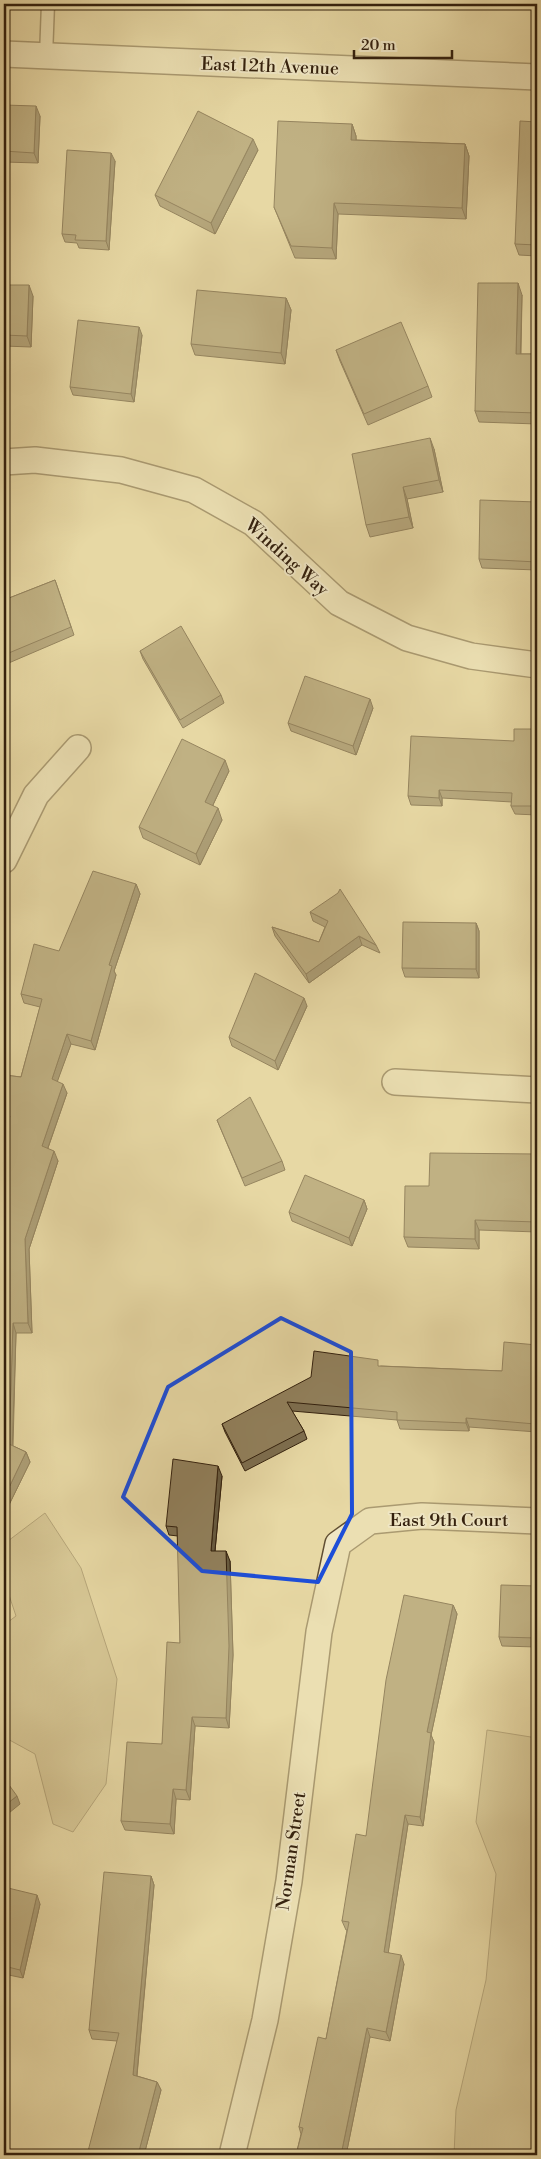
<svg xmlns="http://www.w3.org/2000/svg" width="541" height="2159" font-family="'Libre Bodoni',serif">
  <style>
    .green { fill: #c8b98a; stroke: #7e6c4c }
    .lines { fill: none; stroke-linecap: round; stroke-linejoin: round }
    .lane-casing { stroke: #604e33; stroke-width: 15 }
    .street-casing { stroke: #604e33; stroke-width: 28 }
    .lane { stroke: #efe6c4; stroke-width: 12 }
    .street { stroke: #efe6c4; stroke-width: 25 }
    .wall { fill: #7d6e4f; stroke: #33200d }
    .shaded-wall { fill: #665a40; stroke: #33200d }
    .building { fill: #91805c; stroke: #33200d }
    .marked { fill: none; stroke: #1d4ed8; stroke-width: 4; stroke-linejoin: round }
    .labels { text-anchor: middle; stroke-width: 4; stroke-linejoin: round; paint-order: stroke }
    .street-label { font-size: 18px; fill: #33200d; stroke: #efe6c4 }
  </style>
  <rect width="100%" height="100%" fill="#e7d8a4"/>
  <filter id="stains"><feTurbulence type="fractalNoise" baseFrequency=".004" numOctaves="4"/><feColorMatrix values="0 0 0 0 .2 0 0 0 0 .09 0 0 0 0 .02 0 0 0 .5 -.17"/></filter>
  <radialGradient id="worn" r=".72"><stop offset=".6" stop-color="#630" stop-opacity="0"/><stop offset="1" stop-color="#630" stop-opacity=".3"/></radialGradient>
  <path class="green" d="M45,1513L81,1568L117,1679L106,1784L73,1832L53,1824L35,1754L4,1737V1625L16,1616L4,1580V1544Z
    M487,1730L537,1738V2155H454L456,2110L486,1980L496,1874L476,1822Z"/>
  <g class="lines">
    <defs>
      <path id="lane" d="M46,56L48,4"/>
      <path id="street" d="M4,54L537,77
        M4,462L35,460L121,470L194,490L253,523L339,603L407,638L471,656L537,665
        M4,860L36,795L78,748
        M395,1082L537,1090
        M232,2155L265,2020L289,1881L319,1632L338,1544L370,1521L422,1516L537,1521"/>
    </defs>
    <use href="#lane" class="lane-casing"/>
    <use href="#street" class="street-casing"/>
    <use href="#lane" class="lane"/>
    <use href="#street" class="street"/>
  </g>
  <path class="wall" d="M4,105L40,116L38,163L4,162Z
    M537,122V256L519,255L515,244Z
    M352,124L356,136V140L465,144L469,156L466,219L338,214L336,259L295,258L274,207Z
    M258,150L215,234L160,206L155,195Z
    M115,161L109,250L79,248L77,243L65,242L62,234Z
    M4,285L33,296L31,347L4,346Z
    M522,295L521,354H537V424L479,422L475,411Z
    M286,298L291,310L285,364L195,355L191,344Z
    M142,335L134,402L73,395L70,387Z
    M336,350L428,386L432,397L368,425L340,361Z
    M434,449L443,492L407,499L413,528L370,537L366,525Z
    M537,502V570L482,568L479,559Z
    M55,580L74,635L4,665V600Z
    M140,651L221,695L224,703L183,728L143,659Z
    M373,708L356,755L291,731L288,723Z
    M537,729V815L515,814L511,806L512,802L442,798V806L411,805L408,796L514,741Z
    M229,771L213,805L222,820L200,865L143,838L139,827Z
    M136,884L140,894L114,971L116,975L95,1050L71,1044L57,1081L67,1093L48,1148L58,1161L29,1249L32,1333H16L13,1446L26,1452L30,1462L4,1515V1137L8,1124L4,1123V1075L21,1077L40,1007L24,1003L21,994L59,951Z
    M310,912L376,945L380,953L362,945L309,983L275,936L272,927L319,942L325,927L313,921Z
    M476,923L479,931V978L405,977L402,968Z
    M307,1006L278,1070L232,1046L229,1037Z
    M217,1120L282,1161L285,1170L245,1186Z
    M537,1154V1232L479,1230V1249L408,1247L404,1237L429,1186Z
    M364,1200L367,1209L352,1246L292,1221L289,1212Z
    M537,1345V1432L469,1427V1431L400,1429L397,1420L292,1411L304,1431L307,1439L245,1471L225,1432L222,1424L381,1366L502,1371Z
    M222,1476L215,1551L230,1561L233,1655L229,1728L195,1726L190,1800L176,1799L174,1834L125,1830L121,1821L162,1744L180,1643L178,1536L169,1535L166,1526Z
    M537,1586V1647L502,1646L499,1637Z
    M453,1605L457,1614L431,1735L434,1742L423,1826L408,1824L388,1952L404,1964L390,2041L370,2037L346,2155H296L301,2134L299,2127L326,2039L347,1930H346L342,1921L366,1836Z
    M151,1876L154,1885L137,2076L157,2082L161,2090L144,2155L117,2041L92,2039L89,2030Z
    M4,1887L40,1904L23,1978L4,1974Z"/>
  <path class="shaded-wall" d="M36,106L40,116L38,163L34,153Z
    M352,124L356,136V151L351,140Z
    M253,139L258,150L215,234L211,223Z
    M465,144L469,156L466,219L462,208Z
    M111,153L115,161L109,250L106,241Z
    M334,203L338,214L336,259L332,248Z
    M518,283L522,295L520,365L516,354Z
    M29,285L33,296L31,347L27,336Z
    M286,298L291,310L285,364L281,353Z
    M139,327L142,335L134,402L131,394Z
    M430,438L434,449L443,492L439,480Z
    M403,487L407,499L413,528L409,517Z
    M370,699L373,708L356,755L353,746Z
    M225,760L229,771L209,813L205,802Z
    M439,790L442,798V806L439,798Z
    M218,808L222,820L200,865L196,854Z
    M136,884L140,894L114,971L116,975L95,1050L91,1041L109,965Z
    M476,923L479,931V978L476,969Z
    M359,936L362,945L309,983L306,974Z
    M304,998L307,1006L278,1070L275,1061Z
    M67,1034L71,1044L55,1088L52,1079Z
    M63,1084L67,1093L45,1156L42,1146Z
    M54,1151L58,1161L29,1249L32,1333L28,1323L25,1239Z
    M364,1200L367,1209L352,1246L349,1238Z
    M475,1220L479,1230V1249L475,1239Z
    M13,1323L16,1333L12,1454L9,1444Z
    M537,1398V1429L535,1424Z
    M466,1418L469,1427V1431L466,1423Z
    M26,1452L30,1462L4,1515V1498Z
    M218,1466L222,1476L214,1561L211,1551Z
    M226,1551L230,1561L233,1655L229,1728L226,1718Z
    M453,1605L457,1614L431,1735L434,1742L423,1826L420,1817L427,1732Z
    M192,1717L195,1726L190,1800L186,1790Z
    M173,1789L176,1799L174,1834L170,1824Z
    M17,1796L20,1804L4,1817V1806Z
    M405,1815L408,1824L387,1961L384,1952Z
    M151,1876L154,1885L136,2084L133,2075Z
    M37,1895L40,1904L23,1978L20,1970Z
    M401,1955L404,1964L390,2041L386,2032Z
    M367,2028L370,2037L346,2155H344L342,2150Z
    M157,2082L161,2090L144,2155H138Z
    M4,2103L6,2109L4,2122Z"/>
  <path class="building" d="M4,105L36,106L34,153L4,151Z
    M198,111L253,139L211,223L155,195Z
    M278,121L352,124L351,140L465,144L462,208L334,203L332,248L291,246L274,207Z
    M520,121L537,122V245L515,244Z
    M67,150L111,153L106,241L75,240L76,235L62,234Z
    M478,283H518L516,354H537V413L475,411Z
    M4,285H29L27,336L4,335Z
    M197,290L286,298L281,353L191,344Z
    M78,320L139,327L131,394L70,387Z
    M401,322L428,386L364,414L336,350Z
    M430,438L439,480L403,487L409,517L366,525L352,454Z
    M480,500L537,502V562L479,559Z
    M55,580L71,627L4,655V600Z
    M181,626L221,695L180,720L140,651Z
    M305,676L370,699L353,746L288,723Z
    M514,729H537V806H511L512,793L439,790V798L408,796L411,736L514,741Z
    M182,739L225,760L205,802L218,808L196,854L139,827Z
    M93,871L136,884L109,965L112,966L91,1041L67,1034L52,1079L63,1084L42,1146L54,1151L25,1239L28,1323H13L9,1444L26,1452L4,1498V1137L10,1116L4,1114V1075L21,1077L42,999L21,994L34,944L59,951Z
    M340,889L376,945L359,936L306,974L272,927L319,942L328,921L310,912L338,893Z
    M403,922L476,923V969L402,968Z
    M255,973L304,998L275,1061L229,1037Z
    M250,1097L282,1161L242,1178L217,1120Z
    M430,1153L537,1154V1222L475,1220V1239L404,1237L405,1186H429Z
    M305,1175L364,1200L349,1238L289,1212Z
    M504,1342L537,1345V1398L535,1424L466,1418V1423L397,1420V1412L287,1402L304,1431L242,1463L222,1424L311,1377L314,1351L378,1360V1366L502,1371Z
    M173,1459L218,1466L211,1551H226L229,1646L226,1718L192,1717L186,1790L173,1789L170,1824L121,1821L127,1742L162,1744L167,1642L180,1643L177,1527L166,1526Z
    M501,1585L537,1586V1638L499,1637Z
    M404,1595L453,1605L427,1732L431,1733L420,1817L405,1815L384,1952L401,1955L386,2032L367,2028L342,2150L345,2151L344,2155H296L303,2128L299,2127L318,2037L326,2039L349,1922L342,1921L356,1834L366,1836L386,1680Z
    M4,1778L17,1796L4,1806Z
    M104,1872L151,1876L133,2075L157,2082L138,2155H87L119,2033L89,2030Z
    M4,1887L37,1895L20,1970L4,1966Z"/>
  <path d="M0 0H541V2159H0ZM281,1318L351,1352L352,1514L318,1582L202,1571L123,1497L168,1387Z" fill="#e7d8a4" fill-opacity=".55" fill-rule="evenodd"/>
  <path class="marked" d="M281,1318L351,1352L352,1514L318,1582L202,1571L123,1497L168,1387Z"/>
  <g class="labels">
    <g class="street-label">
      <text transform="translate(270 66) rotate(2)" y="6">East 12th Avenue</text>
      <text transform="translate(287 557) rotate(42)" y="6">Winding Way</text>
      <text x="449" y="1526">East 9th Court</text>
      <text transform="translate(291 1851) rotate(-82)" y="6">Norman Street</text>
    </g>
  </g>
  <rect width="541" height="2159" fill="none" stroke="#e7d8a4" stroke-width="20"/>
  <rect x="5" y="5" width="531" height="2149" fill="none" stroke="#33200d" stroke-width="2.5"/>
  <rect x="10" y="10" width="521" height="2139" fill="none" stroke="#33200d"/>
  <path d="M354 50v8h98v-8" fill="none" stroke="#33200d" stroke-width="2.5"/>
  <text x="361" y="50" font-size="15" fill="#33200d" stroke="#efe6c4" stroke-width="4" paint-order="stroke">20 m</text>
  <rect width="100%" height="100%" filter="url(#stains)"/>
  <rect width="100%" height="100%" fill="url(#worn)"/>
</svg>
